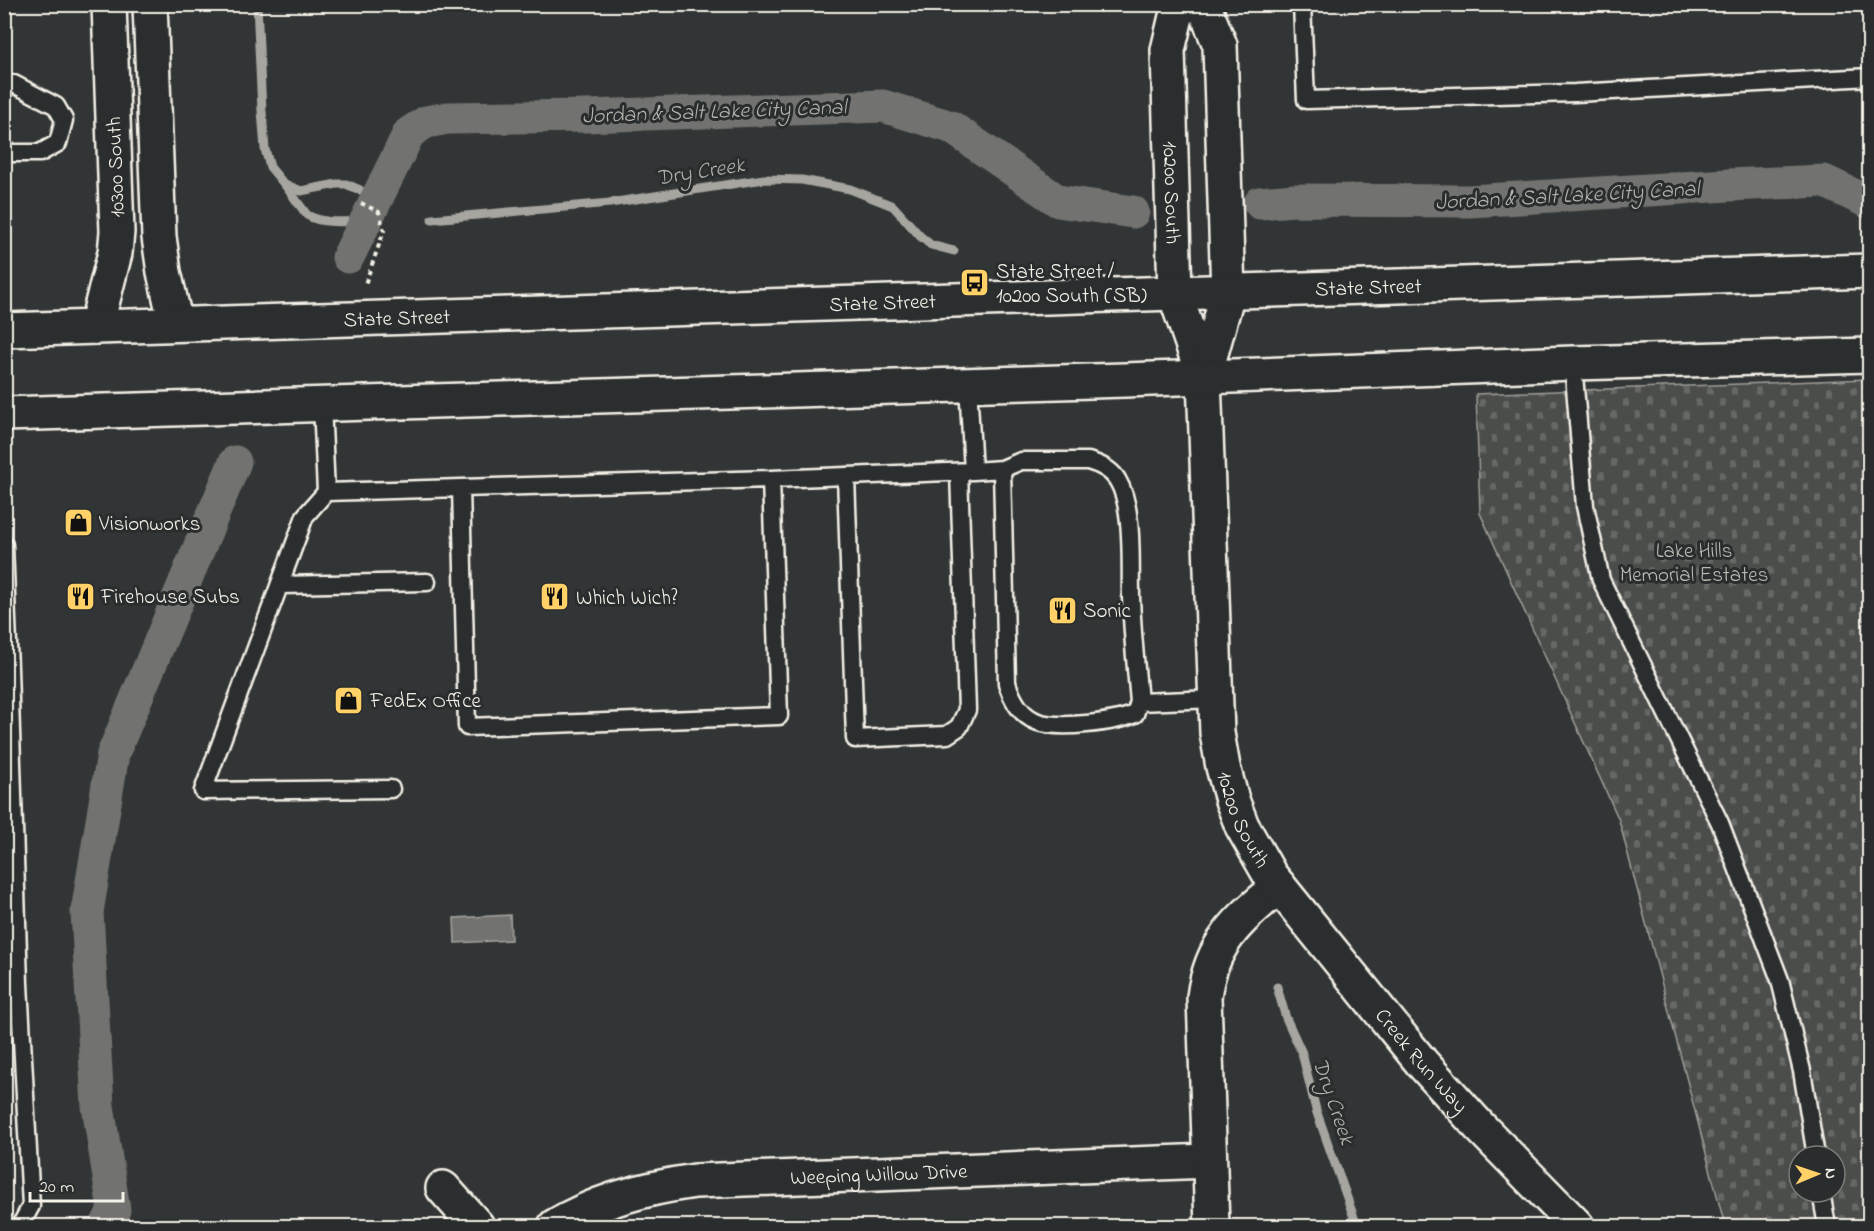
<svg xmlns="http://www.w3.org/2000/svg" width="1874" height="1231" font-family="'Indie Flower',sans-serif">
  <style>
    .cemetery { fill: url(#cemetery-stones); stroke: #a09f9a; stroke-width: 1.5; fill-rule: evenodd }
    .water { fill: #727370; stroke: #a6a5a0; stroke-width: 1.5 }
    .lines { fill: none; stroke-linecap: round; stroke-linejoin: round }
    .stream { stroke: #a6a5a0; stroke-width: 9 }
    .canal { stroke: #727370; stroke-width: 33 }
    .lane-casing { stroke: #f4f1e8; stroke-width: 21 }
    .street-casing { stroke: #f4f1e8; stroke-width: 38 }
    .secondary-casing { stroke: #f4f1e8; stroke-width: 38 }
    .primary-casing { stroke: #f4f1e8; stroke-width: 38 }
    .path { stroke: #f4f1e8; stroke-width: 4; stroke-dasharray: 4.5 4.5; stroke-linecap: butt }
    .lane { stroke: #2a2d2e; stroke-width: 16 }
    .street { stroke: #2a2d2e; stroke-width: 33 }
    .secondary { stroke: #2a2d2e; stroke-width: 33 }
    .primary { stroke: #2a2d2e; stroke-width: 33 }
    .labels { text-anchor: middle; stroke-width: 6; stroke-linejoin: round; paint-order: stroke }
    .street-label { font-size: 21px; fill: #f4f1e8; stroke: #2a2d2e }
    .poi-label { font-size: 21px; fill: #f4f1e8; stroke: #2a2d2e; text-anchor: start }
    .park-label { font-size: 21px; fill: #b9b8b1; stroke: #2a2d2e }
    .water-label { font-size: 22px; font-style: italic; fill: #b3b2ac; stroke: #2a2d2e }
  </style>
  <defs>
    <pattern id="cemetery-stones" width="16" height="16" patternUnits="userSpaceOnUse" patternTransform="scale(1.5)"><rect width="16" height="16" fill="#4b4d4c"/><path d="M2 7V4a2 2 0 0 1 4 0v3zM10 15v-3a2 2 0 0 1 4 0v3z" fill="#666766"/></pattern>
  </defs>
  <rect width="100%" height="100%" fill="#323535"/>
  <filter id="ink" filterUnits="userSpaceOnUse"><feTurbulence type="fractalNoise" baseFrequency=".0167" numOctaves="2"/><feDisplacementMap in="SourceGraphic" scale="12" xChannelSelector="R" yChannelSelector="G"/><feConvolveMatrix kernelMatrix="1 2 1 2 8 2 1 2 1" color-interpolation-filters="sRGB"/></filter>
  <g filter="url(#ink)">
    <path class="cemetery" d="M1869,379V1226H1725L1619,820L1480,513L1476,394ZM1799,1156H1835V1192H1799Z"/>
    <path class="water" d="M510,915L511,940L455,943L454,918Z"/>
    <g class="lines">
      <path class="stream" d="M257,4L262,111L265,149L270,167L284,184L301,191L337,184H346L360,190
        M285,185L307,215C324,225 347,221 366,221
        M1260,203L1294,200L1470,201L1729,185L1824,181L1870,203
        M432,219L610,203L764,179L802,180L850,189L893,206L920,236L931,245L954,251
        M1277,987L1286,1018L1302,1053L1316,1110L1357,1226"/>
      <path class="canal" d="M1260,203L1294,200L1470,201L1729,185L1824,181L1870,203
        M348,257L409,133L426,122L448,118L586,116L883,106L951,127L1058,201L1133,212
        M106,1226L114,1210L98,1106L87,912L113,754L235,462"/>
      <defs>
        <path id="lane" d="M1302,4L1306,100L1575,93L1870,77
          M4,153H40L58,143L64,120L56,106L14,84
          M1573,363L1585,506L1601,580L1720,823L1780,980L1802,1071L1816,1156
          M322,404L326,492L461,488L771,479L779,716L467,727L461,488
          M973,471L1002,469L1007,683C1012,699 1020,716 1038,722C1059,729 1114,723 1135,714L1139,702C1136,667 1132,631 1131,596C1130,564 1134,508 1118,481C1112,470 1099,464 1088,461H1021L1002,469
          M846,476L855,739L947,735L959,727L967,710L959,472
          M771,479L973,471L968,385
          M326,492L305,516L203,791L391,789
          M4,545L9,668
          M280,585L427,582
          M4,668H9L19,984L31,1206L20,1226
          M1139,702L1215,699
          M1821,1192L1827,1226"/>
        <g id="street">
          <path d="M150,4L159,237L164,272L176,324"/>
          <path id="s1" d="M1179,4L1168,50L1175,294L1204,378"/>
          <path d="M1203,4L1220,45L1228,293L1204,378"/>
          <path d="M96,327L115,253L117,232L109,4"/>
          <path d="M443,1188L477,1226"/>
          <path id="s2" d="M555,1226C598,1200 646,1188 695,1181L1209,1161"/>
          <path d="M1212,1226L1204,997C1211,942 1239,920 1279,886"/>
        </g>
        <g id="secondary">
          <path id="s3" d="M1204,378L1217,733L1223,767L1232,800L1242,826L1270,875L1422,1063L1479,1126L1577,1226"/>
        </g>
        <g id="primary">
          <path id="s4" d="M4,330L1870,271"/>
          <path d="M4,414L1125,380L1573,363L1870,355"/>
        </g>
      </defs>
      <use href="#lane" class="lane-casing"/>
      <use href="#street" class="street-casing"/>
      <use href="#secondary" class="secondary-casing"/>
      <use href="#primary" class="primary-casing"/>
      <path class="path" d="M361,203L379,212L384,231L365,284"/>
      <use href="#lane" class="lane"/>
      <use href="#street" class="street"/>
      <use href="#secondary" class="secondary"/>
      <use href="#primary" class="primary"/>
    </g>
  </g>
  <defs>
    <symbol id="bus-square" viewBox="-11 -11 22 22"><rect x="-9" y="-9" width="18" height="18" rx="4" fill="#ffd166" stroke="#2a2d2e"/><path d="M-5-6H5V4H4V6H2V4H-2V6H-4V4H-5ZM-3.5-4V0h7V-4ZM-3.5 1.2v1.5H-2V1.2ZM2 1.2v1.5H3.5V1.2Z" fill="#111"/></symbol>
    <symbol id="shop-square" viewBox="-11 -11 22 22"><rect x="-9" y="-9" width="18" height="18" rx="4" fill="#ffd166" stroke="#2a2d2e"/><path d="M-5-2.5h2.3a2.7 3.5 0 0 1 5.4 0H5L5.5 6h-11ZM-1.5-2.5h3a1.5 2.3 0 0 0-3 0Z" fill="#111"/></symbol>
    <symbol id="restaurant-square" viewBox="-11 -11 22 22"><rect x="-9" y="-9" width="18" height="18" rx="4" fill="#ffd166" stroke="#2a2d2e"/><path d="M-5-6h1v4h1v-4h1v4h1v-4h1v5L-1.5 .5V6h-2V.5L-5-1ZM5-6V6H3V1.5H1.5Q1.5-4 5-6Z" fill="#111"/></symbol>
  </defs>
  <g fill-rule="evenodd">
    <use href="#bus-square" x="958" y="266" width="33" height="33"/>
    <use href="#shop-square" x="62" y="506" width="33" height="33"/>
    <use href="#restaurant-square" x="64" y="580" width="33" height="33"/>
    <use href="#restaurant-square" x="538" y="580" width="33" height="33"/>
    <use href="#restaurant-square" x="1046" y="594" width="33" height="33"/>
    <use href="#shop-square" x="332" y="684" width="33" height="33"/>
  </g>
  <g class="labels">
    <g class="street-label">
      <text transform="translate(115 167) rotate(-92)" y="7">10300 South</text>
      <text dy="7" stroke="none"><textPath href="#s1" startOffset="190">10200 South</textPath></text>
      <text dy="7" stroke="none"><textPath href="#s4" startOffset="1365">State Street</textPath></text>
      <text dy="7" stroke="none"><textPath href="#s4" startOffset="879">State Street</textPath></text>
      <text dy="7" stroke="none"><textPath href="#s4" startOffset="393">State Street</textPath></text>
      <text dy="7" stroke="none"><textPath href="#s3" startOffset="446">10200 South</textPath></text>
      <text dy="7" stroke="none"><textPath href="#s3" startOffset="748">Creek Run Way</textPath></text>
      <text dy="7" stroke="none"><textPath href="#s2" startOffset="332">Weeping Willow Drive</textPath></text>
    </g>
    <g class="poi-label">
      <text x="996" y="278">State Street /<tspan x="996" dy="24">10200 South (SB)</tspan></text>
      <text x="99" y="530">Visionworks</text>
      <text x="101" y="603">Firehouse Subs</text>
      <text x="576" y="604">Which Wich?</text>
      <text x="1083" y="617">Sonic</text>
      <text x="370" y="707">FedEx Office</text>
    </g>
    <g class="park-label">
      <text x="1694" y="557">Lake Hills<tspan x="1694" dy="24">Memorial Estates</tspan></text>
    </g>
    <g class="water-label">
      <text transform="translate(714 110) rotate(-2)" y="8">Jordan &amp; Salt Lake City Canal</text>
      <text transform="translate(700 170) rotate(-9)" y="8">Dry Creek</text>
      <text transform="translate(1567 194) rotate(-3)" y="8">Jordan &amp; Salt Lake City Canal</text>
      <text transform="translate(1335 1101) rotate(71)" y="8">Dry Creek</text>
    </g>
  </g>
  <rect width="1874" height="1231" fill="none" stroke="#2a2d2e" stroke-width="24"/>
  <rect x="12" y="12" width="1850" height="1207" fill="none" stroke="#f4f1e8" stroke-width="2" filter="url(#ink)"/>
  <g transform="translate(1817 1174) rotate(88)"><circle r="28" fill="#2a2d2e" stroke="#7b7b78" stroke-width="1.5"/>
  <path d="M0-4.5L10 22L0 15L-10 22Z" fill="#ffd166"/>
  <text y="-9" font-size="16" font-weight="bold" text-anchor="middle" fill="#f4f1e8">N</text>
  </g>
  <path d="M30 1192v9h93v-9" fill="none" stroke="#f4f1e8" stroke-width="3"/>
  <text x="39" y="1192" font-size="18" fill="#f4f1e8" stroke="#2a2d2e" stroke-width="4.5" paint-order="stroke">20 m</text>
</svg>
